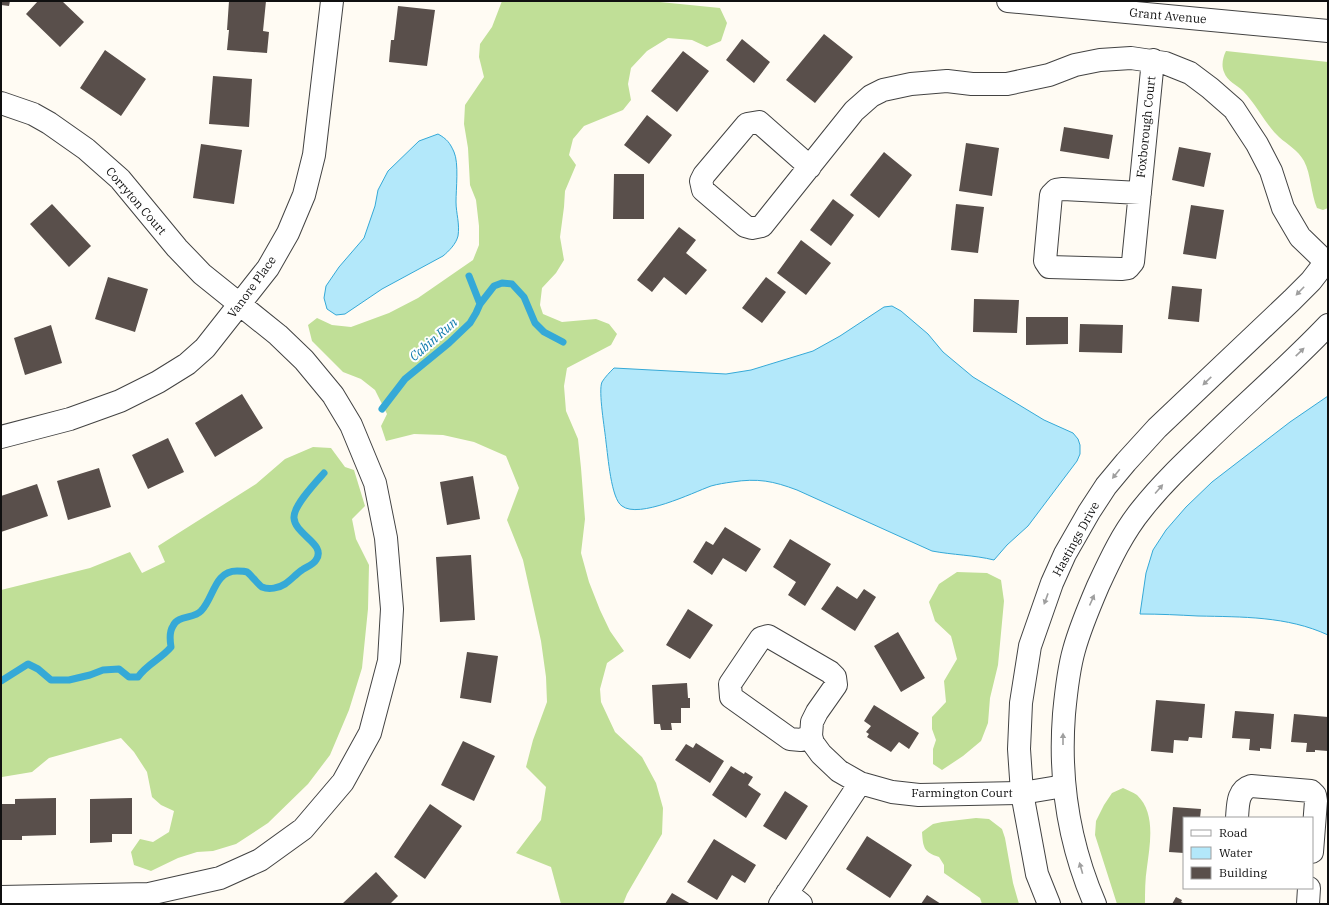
<svg xmlns="http://www.w3.org/2000/svg" width="1329" height="905" font-family="'IBM Plex Serif',serif">
  <style>
    .forest { fill: #c0df97 }
    .water { fill: #b3e8fa; stroke: #35a9d7 }
    .lines { fill: none; stroke-linecap: round; stroke-linejoin: round }
    .stream { stroke: #35a9d7; stroke-width: 7 }
    .building { fill: #594f4b }
    .minor-casing { stroke: #434343; stroke-width: 24 }
    .tertiary-casing { stroke: #434343; stroke-width: 24 }
    .minor { stroke: #fff; stroke-width: 22 }
    .tertiary { stroke: #fff; stroke-width: 22 }
    .oneway { fill: #9f9f9f }
    .labels { text-anchor: middle; stroke-width: 4; stroke-linejoin: round; paint-order: stroke }
    .street-label { font-size: 12px; fill: #101010; stroke: #fff }
    .water-label { font-size: 13px; font-style: italic; fill: #0f7aac; stroke: #fff }
  </style>
  <rect width="100%" height="100%" fill="#fffbf3"/>
  <path class="forest" d="M502,1H650L720,8L727,23L721,41L707,47L692,40L668,38L647,51L631,68L628,84L631,100L623,110L584,126L573,139L569,155L576,165L565,191L564,207L560,237L564,260L556,273L542,288L540,305L543,314L562,322L596,319L609,324L617,334L611,345L567,368L564,386L566,411L578,439L581,468L585,519L581,553L589,582L600,610L610,631L624,651L607,663L600,689L601,702L615,732L642,757L656,783L663,808L662,834L627,894L623,904H561L551,867L516,853L541,820L546,787L526,767L533,740L547,702L546,677L541,641L523,560L507,520L519,488L506,456L474,442L443,435L414,434L386,441L381,426L387,414L375,390L361,379L343,372L312,341L308,325L317,318L332,325L351,327L389,313L418,298L473,260L479,245V226L476,200L470,185L468,148L464,124L465,105L484,77L479,57L480,44L492,27Z
    M1226,51L1328,62V208L1323,210L1317,208C1311,194 1311,174 1304,161C1298,150 1288,145 1279,137C1265,124 1257,105 1243,91C1237,85 1227,81 1224,72C1221,65 1223,57 1226,51Z
    M313,447L331,448L345,467L354,470L365,506L352,519L356,539L369,565L368,609L362,668L349,710L330,755L308,784L268,823L236,844L213,851L197,852L178,858L151,871L134,865L131,852L140,839L153,842L169,832L174,811L161,805L152,797L147,772L134,752L121,738L49,758L32,772L2,777L1,779V590L90,568L130,552L142,573L165,562L158,546L256,484L285,459Z
    M957,572L987,573L1001,580L1004,601L998,665L990,698L988,723L981,741L963,756L942,770L933,764V749L936,740L932,729V717L946,702L944,681L957,659L951,636L935,621L929,602L939,584Z
    M1123,788C1127,790 1133,792 1137,795C1156,813 1150,844 1147,867C1145,879 1145,892 1145,904H1117L1095,835L1096,821L1104,805L1112,793Z
    M976,818L989,819L1002,829L1005,838L1013,883L1019,904H982L980,898L944,873V865L939,857C924,852 923,848 922,832L933,824L942,822Z"/>
  <path class="water" d="M438,134C447,139 450,143 454,152C459,163 456,189 456,202C456,213 460,224 458,236C456,244 449,251 443,256L382,289L345,314L336,315L327,309L324,298L326,286L339,267L364,238L375,206L378,190L388,171L419,141Z
    M892,306L901,311L928,334L943,352L973,377L1044,420L1073,433L1078,439L1080,445V454L1077,461L1028,526L1007,545L994,560C974,555 953,555 932,551L797,490C773,481 758,478 732,482C725,483 718,484 711,486C692,493 639,519 622,506C611,499 608,456 606,442C605,430 598,391 602,382C605,377 610,372 614,368L726,374L751,370L813,351L840,336L884,307Z
    M1328,396V635C1287,616 1242,617 1198,616C1179,615 1160,614 1140,614L1146,573L1153,550L1166,530L1186,507L1212,482L1290,422Z"/>
  <g class="lines">
    <path class="stream" d="M469,276L480,304
      M382,409L405,379L449,343L470,323L476,313L480,304L494,286L502,283L512,284L524,297L535,323L544,332L563,342
      M1,681L28,664L38,669L51,680H69L90,675L103,670L119,669L129,677H138C147,664 161,659 171,647C170,641 169,632 173,626C178,615 194,619 201,611C214,598 214,571 237,571C240,571 245,571 247,572C249,573 251,576 253,578C256,581 259,585 262,587C269,590 279,588 285,584C291,580 296,574 302,570C306,567 313,565 316,560C327,544 295,535 294,518C293,506 316,482 324,473"/>
  </g>
  <path class="building" d="M1,1H10L9,6L1,5Z
    M38,1H62L84,22L60,47L26,14Z
    M229,1H266L263,31L269,32L267,53L227,50L229,30H227Z
    M398,6L435,10L427,66L389,62L391,40H394Z
    M824,34L853,57L815,103L786,80Z
    M742,39L770,62L754,83L726,60Z
    M105,50L146,79L121,116L80,88Z
    M683,51L709,71L677,112L651,91Z
    M213,76L252,79L249,127L209,124Z
    M647,115L672,135L649,164L624,145Z
    M1064,127L1113,135L1109,159L1060,151Z
    M966,143L999,148L992,196L959,191Z
    M201,144L242,150L234,204L193,198Z
    M1179,147L1211,153L1204,187L1172,180Z
    M884,152L912,175L879,218L850,195Z
    M614,174H644V219H613Z
    M833,199L854,215L831,246L810,230Z
    M52,204L91,246L69,267L30,224Z
    M956,204L984,207L978,253L951,250Z
    M1191,205L1224,210L1216,259L1183,254Z
    M679,227L696,240L686,253L707,270L686,295L664,277L652,292L637,280Z
    M801,240L831,263L806,295L777,273Z
    M108,277L148,289L135,332L95,319Z
    M766,277L786,292L762,323L742,308Z
    M1172,286L1202,289L1199,322L1168,319Z
    M974,299L1019,300L1017,333L973,332Z
    M1026,317H1068V344L1026,345Z
    M1080,324L1123,325L1122,353L1079,352Z
    M51,325L62,363L25,375L14,338Z
    M242,394L263,428L215,457L195,423Z
    M168,438L184,472L148,489L132,455Z
    M99,468L111,507L68,520L57,481Z
    M473,476L480,519L447,525L440,482Z
    M37,484L48,516L1,532V496Z
    M725,527L761,549L746,572L723,558L712,575L693,562L706,541L713,545Z
    M790,539L831,564L805,606L788,595L796,582L773,567Z
    M471,555L475,620L440,622L436,557Z
    M837,586L857,599L864,589L876,597L855,631L821,609Z
    M688,609L713,625L690,659L666,645Z
    M898,632L925,678L901,692L874,646Z
    M467,652L498,656L491,703L460,698Z
    M687,683L688,698H690V708H681V723H671L672,730H661L660,724H654L652,685Z
    M1156,700L1205,704L1202,738L1189,737L1188,741L1174,740L1173,753L1151,751Z
    M874,705L919,733L909,749L899,742L891,752L867,737L869,734L866,732L871,726L864,721Z
    M1235,711L1274,714L1271,749L1260,748V751L1249,750L1250,739L1232,738Z
    M1294,714L1328,717V751L1315,750V752H1306L1307,743L1291,742Z
    M463,741L495,756L474,801L441,785Z
    M696,743L724,761L710,783L675,760L686,744L693,748Z
    M731,766L744,774L745,772L753,777L748,785L761,794L746,818L712,795Z
    M785,791L808,806L786,840L763,826Z
    M56,798V835L22,836V840H1V804H15V799Z
    M132,798V834H112V842L90,843V799Z
    M430,804L462,826L425,879L394,857Z
    M1173,807L1201,809L1200,818H1184V853L1169,852Z
    M867,836L912,865L890,898L846,869Z
    M714,839L756,865L745,883L732,875L717,900L687,882Z
    M376,872L398,896L390,904H342Z
    M672,893L691,904H665Z
    M927,895L941,904H921Z
    M1176,897L1182,900L1181,902L1185,904H1172Z"/>
  <g class="lines">
    <defs>
      <path id="minor" d="M1,103L33,114L49,123L86,149L120,179L177,248L202,274L278,335L304,360L333,395L351,425L375,483L386,538L392,609L389,661L370,733L343,782L303,829L260,860L220,878L149,894L1,897
        M810,167L759,122L747,124L704,175L701,181L703,190L745,226L752,228L762,226L854,111L871,96L883,90L911,84L947,81L972,84H1007L1049,75L1075,65L1100,60L1131,58L1165,63L1190,73L1210,88L1234,109L1257,144L1271,171L1283,208L1300,237L1328,264
        M1140,193L1063,189L1056,190L1051,195L1045,261L1049,267L1121,269L1128,268L1133,262L1153,60
        M1,437L70,419L120,401L158,382L187,364L205,348L268,268L288,233L304,195L314,155L332,1
        M811,736L801,740L790,739L731,697L730,684L761,638L768,636L830,672L835,677L836,685L817,712L812,722L811,736L813,743L821,754L839,771L860,783L892,792L919,795L1022,793L1064,786
        M1237,818C1238,806 1237,790 1251,786L1311,791L1315,795L1316,801L1312,852
        M787,893L801,904
        M780,904L860,783
        M1308,904L1309,888"/>
      <path id="tertiary" d="M1008,1L1328,31
        M1049,904L1037,874L1022,793L1019,749L1021,703L1030,646L1052,583L1065,554L1089,512L1106,486L1126,462L1157,428L1292,300L1311,281L1328,259
        M1095,904C1069,844 1059,779 1064,714C1066,693 1068,671 1074,650C1080,628 1089,607 1098,586C1110,560 1123,532 1142,509C1161,485 1183,464 1205,443C1246,403 1289,366 1328,325"/>
    </defs>
    <use href="#minor" class="minor-casing"/>
    <use href="#tertiary" class="tertiary-casing"/>
    <use href="#minor" class="minor"/>
    <use href="#tertiary" class="tertiary"/>
  </g>
  <defs><path id="oneway-solid" d="M-6-.8H1V-3.2L6.5 0L1 3.2V.8H-6Z"/></defs>
  <g class="oneway">
    <use href="#oneway-solid" transform="translate(1300 291) rotate(134)"/>
    <use href="#oneway-solid" transform="translate(1300 352) rotate(-44)"/>
    <use href="#oneway-solid" transform="translate(1207 381) rotate(136)"/>
    <use href="#oneway-solid" transform="translate(1116 474) rotate(129)"/>
    <use href="#oneway-solid" transform="translate(1159 489) rotate(-49)"/>
    <use href="#oneway-solid" transform="translate(1046 599) rotate(110)"/>
    <use href="#oneway-solid" transform="translate(1092 600) rotate(-66)"/>
    <use href="#oneway-solid" transform="translate(1063 739) rotate(-90)"/>
    <use href="#oneway-solid" transform="translate(1081 868) rotate(-106)"/>
  </g>
  <g class="labels">
    <g class="street-label">
      <text transform="translate(1168 16) rotate(5)" y="4">Grant Avenue</text>
      <text transform="translate(1146 127) rotate(-84)" y="4">Foxborough Court</text>
      <text transform="translate(136 201) rotate(49)" y="4">Corryton Court</text>
      <text transform="translate(252 287) rotate(-54)" y="4">Vanore Place</text>
      <text transform="translate(1076 539) rotate(-61)" y="4">Hastings Drive</text>
      <text x="962" y="797">Farmington Court</text>
    </g>
    <g class="water-label">
      <text transform="translate(433 339) rotate(-41)" y="5">Cabin Run</text>
    </g>
  </g>
  <rect width="1329" height="905" fill="none" stroke="#101010" stroke-width="4"/>
  <rect x="1183" y="817" width="130" height="72" fill="#ffffff" stroke="#9f9f9f"/>
  <rect x="1191" y="830" width="20" height="6" fill="#ffffff" stroke="#9f9f9f"/>
  <text x="1219" y="837" font-size="12" fill="#101010">Road</text>
  <rect x="1191" y="847" width="20" height="12" fill="#b3e8fa" stroke="#9f9f9f"/>
  <text x="1219" y="857" font-size="12" fill="#101010">Water</text>
  <rect x="1191" y="867" width="20" height="12" fill="#594f4b" stroke="#9f9f9f"/>
  <text x="1219" y="877" font-size="12" fill="#101010">Building</text>
</svg>
